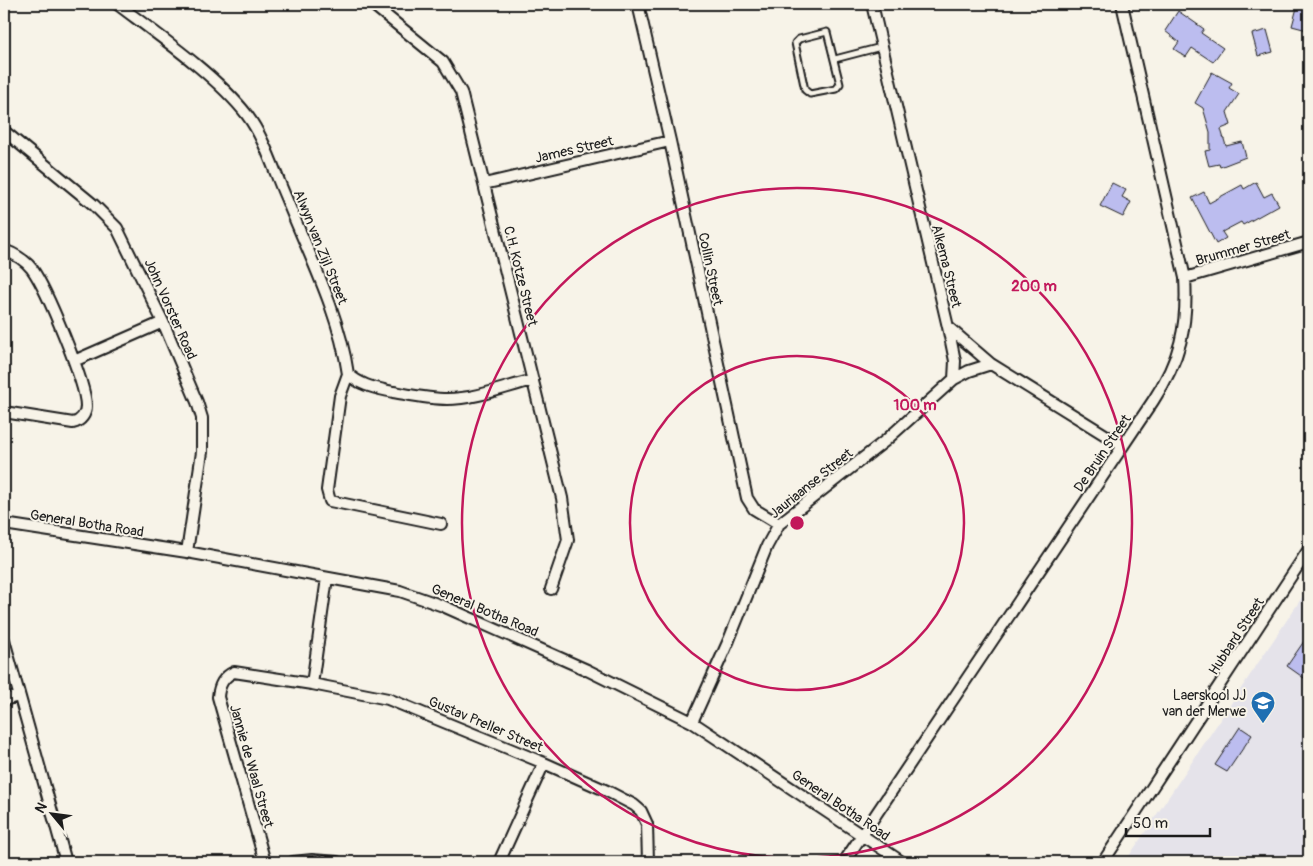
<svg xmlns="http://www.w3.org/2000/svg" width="1313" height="866" font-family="Pangolin,sans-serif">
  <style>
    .built { fill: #e5e3ea }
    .building { fill: #bcbdef; stroke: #1c1c1c }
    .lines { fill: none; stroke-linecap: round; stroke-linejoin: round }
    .lane-casing { stroke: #1c1c1c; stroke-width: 9 }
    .street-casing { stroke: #1c1c1c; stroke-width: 14 }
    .lane { stroke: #f7f3e8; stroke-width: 5 }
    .street { stroke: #f7f3e8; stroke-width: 10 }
    .ring { fill: none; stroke: #c2185b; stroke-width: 2.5 }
    .labels { text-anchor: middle; stroke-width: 4; stroke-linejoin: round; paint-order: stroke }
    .street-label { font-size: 14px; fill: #1c1c1c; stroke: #f7f3e8 }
    .poi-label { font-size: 14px; fill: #1c1c1c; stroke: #f7f3e8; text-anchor: end }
    .centre { fill: #c2185b; stroke: #f7f3e8; stroke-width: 2.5 }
    .ring-label { font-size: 15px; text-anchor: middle; font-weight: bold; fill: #c2185b; stroke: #f7f3e8; stroke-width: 4; stroke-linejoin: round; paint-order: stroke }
  </style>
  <rect width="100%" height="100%" fill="#f7f3e8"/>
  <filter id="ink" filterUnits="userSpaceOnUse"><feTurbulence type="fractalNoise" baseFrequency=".02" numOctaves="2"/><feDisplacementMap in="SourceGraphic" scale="10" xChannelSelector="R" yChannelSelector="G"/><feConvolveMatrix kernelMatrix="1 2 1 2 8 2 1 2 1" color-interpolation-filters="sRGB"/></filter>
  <g filter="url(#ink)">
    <path class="built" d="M1309,587V862H1125Z"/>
    <path class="building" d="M1298,4H1309L1307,30L1292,26Z
      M1178,11L1204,29L1201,33L1223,48L1213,62L1192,48L1186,57L1174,49L1179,42L1165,31Z
      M1267,30L1273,52L1258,56L1252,34Z
      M1212,72L1232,83L1229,88L1239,94L1227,112L1231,125L1221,129L1226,146L1242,142L1246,157L1220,167L1219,164L1209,166L1205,151L1210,150V132L1203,108L1195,103Z
      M1256,182L1264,197L1272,193L1279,205L1243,225L1241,222L1222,232L1226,238L1216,244L1192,198L1204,192L1209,203L1242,185L1244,189Z
      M1112,183L1126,190L1122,197L1131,202L1123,217L1100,206Z
      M1309,634V669L1304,678L1287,666Z
      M1240,727L1252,735L1227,772L1215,765Z"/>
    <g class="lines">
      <defs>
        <path id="lane" d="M827,32L840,84L836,89L810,94L805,90L795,43L799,39Z
          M835,59L881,47"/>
        <path id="street" d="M117,4C158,35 217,76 247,115C265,139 274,171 286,198C309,255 339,312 348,374C361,386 376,388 393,392C411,395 429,399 447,399C475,399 505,387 533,380
          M372,4L443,62L461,92L562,498L568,540L551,589
          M638,4L670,141L747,498L754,509L779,524
          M872,4L948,327L991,364L1123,446
          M4,131L94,205L117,228L163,322L197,402L202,418V452L187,552
          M484,184L670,141
          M4,250C15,254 25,260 32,269C46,288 86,383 86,406C86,414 81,421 73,423L4,412
          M1185,278L1309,242
          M948,327L955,361L954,379
          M74,361L163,322
          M348,374L340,396L327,490L330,501L441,524
          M4,524L187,552L367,585L400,591L443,606L587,670L692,722L902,862
          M4,640L66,862
          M312,684L327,578
          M4,700L19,696
          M692,722L729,640L767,546L779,524L885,441L954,379L969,371L991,364
          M265,862L218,697C219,685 223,677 234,672L312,684L388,699L544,763L607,791L634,805L641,811L647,824L648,862
          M293,862L312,860L337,862
          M499,862L544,763
          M844,862L1153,401C1180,360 1188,327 1185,278L1122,4
          M1103,862L1309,549"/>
      </defs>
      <use href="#lane" class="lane-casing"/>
      <use href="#street" class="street-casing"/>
      <use href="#lane" class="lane"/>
      <use href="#street" class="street"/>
    </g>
  </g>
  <g class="ring">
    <circle cx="797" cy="523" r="167"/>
    <circle cx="797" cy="523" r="335"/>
  </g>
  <defs>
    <symbol id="school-pin" viewBox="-11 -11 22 30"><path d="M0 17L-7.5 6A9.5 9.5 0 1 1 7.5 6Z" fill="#1f6fb2" stroke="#f7f3e8"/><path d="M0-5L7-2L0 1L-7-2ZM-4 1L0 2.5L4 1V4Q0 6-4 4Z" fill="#fff"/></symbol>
  </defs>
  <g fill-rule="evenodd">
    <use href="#school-pin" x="1249" y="689" width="28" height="38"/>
  </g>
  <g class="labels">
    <g class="street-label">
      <text transform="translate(574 149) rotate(-13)" y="5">James Street</text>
      <text transform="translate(321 247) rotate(68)" y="5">Alwyn van Zijl Street</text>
      <text transform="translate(1243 247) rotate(-16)" y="5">Brummer Street</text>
      <text transform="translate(947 266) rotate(76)" y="5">Alkema Street</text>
      <text transform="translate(711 269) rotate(78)" y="5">Collin Street</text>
      <text transform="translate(521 276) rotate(76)" y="5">C.H. Kotze Street</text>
      <text transform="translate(171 309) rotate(66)" y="5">John Vorster Road</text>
      <text transform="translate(1102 453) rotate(-56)" y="5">De Bruin Street</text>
      <text transform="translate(811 483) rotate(-39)" y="5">Jauriaanse Street</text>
      <text transform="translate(87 523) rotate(9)" y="5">General Botha Road</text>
      <text transform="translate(485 610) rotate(23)" y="5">General Botha Road</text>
      <text transform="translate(1236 636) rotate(-57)" y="5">Hubbard Street</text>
      <text transform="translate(486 724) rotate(23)" y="5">Gustav Preller Street</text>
      <text transform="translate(252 766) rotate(74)" y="5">Jannie de Waal Street</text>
      <text transform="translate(841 805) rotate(34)" y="5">General Botha Road</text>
    </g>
    <g class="poi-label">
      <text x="1246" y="700">Laerskool JJ<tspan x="1246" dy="16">van der Merwe</tspan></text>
    </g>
  </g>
  <circle cx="797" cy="523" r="8" class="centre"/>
  <g class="ring-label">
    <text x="1034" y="291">200 m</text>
    <text x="915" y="410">100 m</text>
  </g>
  <rect width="1313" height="866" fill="none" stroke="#f7f3e8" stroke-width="20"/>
  <rect x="10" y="10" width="1293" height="846" fill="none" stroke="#1c1c1c" stroke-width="2" filter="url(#ink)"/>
  <g transform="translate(52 814) rotate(299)" stroke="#f7f3e8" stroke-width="4" paint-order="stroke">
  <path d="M0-4L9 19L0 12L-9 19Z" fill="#1c1c1c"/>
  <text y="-8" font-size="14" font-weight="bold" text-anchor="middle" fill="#1c1c1c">N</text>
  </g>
  <path d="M1126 828v8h84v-8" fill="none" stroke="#1c1c1c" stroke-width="2.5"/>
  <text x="1133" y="828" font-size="15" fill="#1c1c1c" stroke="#f7f3e8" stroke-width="4" paint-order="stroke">50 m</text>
</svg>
